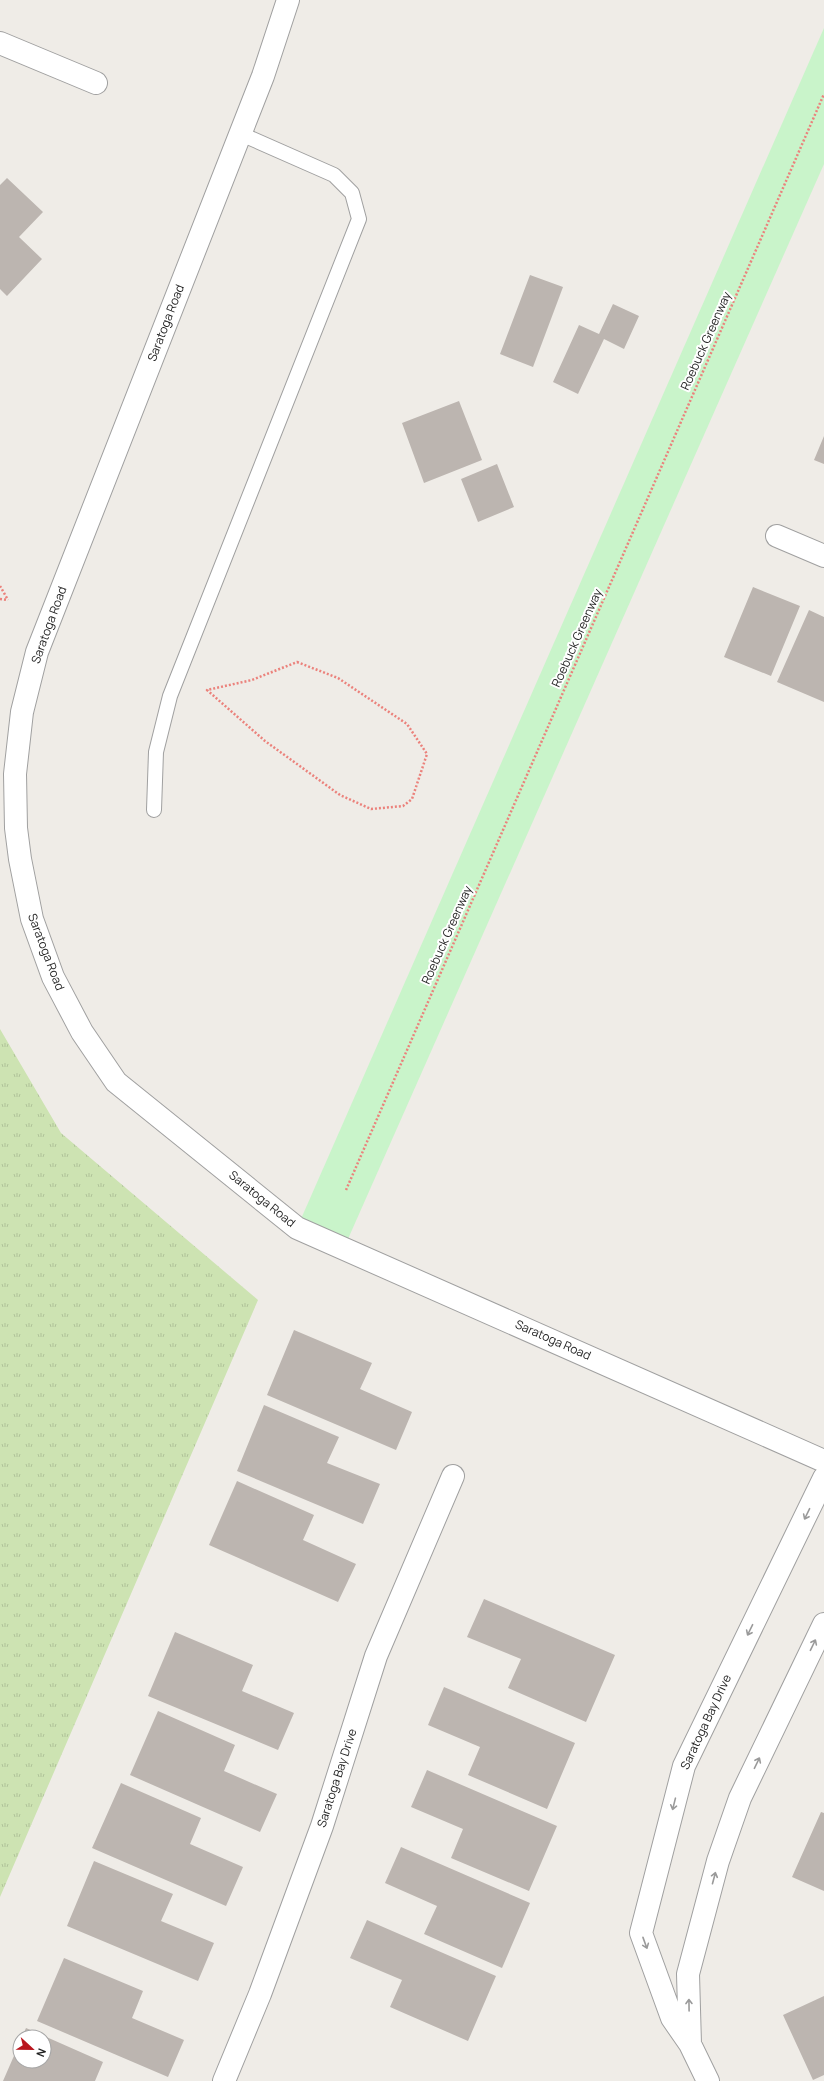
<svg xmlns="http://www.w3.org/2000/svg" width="824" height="2081" font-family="Manrope,sans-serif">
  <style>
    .grass { fill: url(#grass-tufts) }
    .park { fill: #c9f4ca }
    .building { fill: #bcb5b0 }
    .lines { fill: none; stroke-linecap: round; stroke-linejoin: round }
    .service-casing { stroke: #a0a0a0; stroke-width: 16 }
    .minor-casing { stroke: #a0a0a0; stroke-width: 24 }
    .tertiary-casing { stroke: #a0a0a0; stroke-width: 24 }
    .path { stroke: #eb827c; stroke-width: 2.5; stroke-dasharray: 2 2; stroke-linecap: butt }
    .service { stroke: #fff; stroke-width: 14 }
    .minor { stroke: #fff; stroke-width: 22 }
    .tertiary { stroke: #fff; stroke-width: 22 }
    .oneway { stroke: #9a9a9a }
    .labels { text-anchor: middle; stroke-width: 4; stroke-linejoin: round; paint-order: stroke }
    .street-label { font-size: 12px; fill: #1f1f1f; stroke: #fff }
  </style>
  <defs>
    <pattern id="grass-tufts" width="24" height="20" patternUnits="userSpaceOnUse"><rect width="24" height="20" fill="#cde3b2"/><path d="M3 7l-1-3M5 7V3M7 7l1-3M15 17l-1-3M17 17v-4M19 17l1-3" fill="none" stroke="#b0c299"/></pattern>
  </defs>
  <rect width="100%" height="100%" fill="#efece7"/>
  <path class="grass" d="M0,1029L61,1133L258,1300L0,1897Z"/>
  <path class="park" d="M824,28V164L344,1248L297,1228Z"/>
  <path class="building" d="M7,178L43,212L19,237L42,259L7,296L0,289V185Z
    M530,275L563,287L533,367L500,354Z
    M613,304L639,316L624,349L604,339L578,394L553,382L579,325L599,334Z
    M459,401L482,460L424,483L402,423Z
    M824,436V464L814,460Z
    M497,464L514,507L478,522L461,479Z
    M753,587L800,606L771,676L724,657Z
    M809,610L824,617V702L777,682Z
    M294,1330L372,1363L360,1389L412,1412L396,1450L267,1395Z
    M264,1405L339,1437L327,1463L380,1484L363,1524L237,1471Z
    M237,1481L314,1515L303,1540L356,1564L338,1602L209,1545Z
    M484,1599L615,1655L586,1722L508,1688L521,1659L467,1637Z
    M175,1632L253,1665L242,1691L294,1713L278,1750L148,1696Z
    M444,1687L575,1743L547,1809L468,1775L480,1747L428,1725Z
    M158,1711L235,1745L224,1771L277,1794L260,1832L130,1775Z
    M427,1770L557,1826L529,1891L451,1858L463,1829L411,1807Z
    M121,1783L201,1818L190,1844L243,1867L226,1906L92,1848Z
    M821,1812L824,1813V1891L792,1877Z
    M401,1847L530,1903L502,1968L424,1934L437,1906L385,1883Z
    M94,1861L173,1894L161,1921L214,1943L198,1981L67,1926Z
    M367,1920L496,1976L468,2041L390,2007L402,1980L350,1958Z
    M64,1958L143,1991L132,2018L184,2040L168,2077L37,2021Z
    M824,1996V2075L813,2080L783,2015Z
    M26,2028L103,2062L95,2081H3L20,2042V2061H44V2037H22Z"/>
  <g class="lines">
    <defs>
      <path id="service" d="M154,810L156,752L170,696L359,219L352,193L334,175L241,134"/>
      <path id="minor" d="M0,43L96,83
        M777,536L824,556
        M690,2044L688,1974L718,1861L740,1798L824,1624
        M224,2081L260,1994L322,1826L376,1656L453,1476
        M708,2081L690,2044L672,2018L641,1933L684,1766L824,1478"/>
      <path id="tertiary" d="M288,0L263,76L37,652L22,712L15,774L16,828L20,859L32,919L53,977L82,1032L116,1082L297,1228L824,1461"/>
    </defs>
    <use href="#service" class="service-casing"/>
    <use href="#minor" class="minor-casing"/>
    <use href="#tertiary" class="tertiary-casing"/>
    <path class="path" d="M0,586L8,600
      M0,599L8,600
      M297,662L338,678L407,724L427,754L412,799L403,806L371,809L340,795L265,741L207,690L252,680Z
      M346,1190L824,94"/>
    <use href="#service" class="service"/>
    <use href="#minor" class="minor"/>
    <use href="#tertiary" class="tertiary"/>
  </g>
  <defs><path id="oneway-shaft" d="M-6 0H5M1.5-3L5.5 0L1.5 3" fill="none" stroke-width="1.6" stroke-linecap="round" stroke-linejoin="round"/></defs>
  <g class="oneway">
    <use href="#oneway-shaft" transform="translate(807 1514) rotate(116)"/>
    <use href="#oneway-shaft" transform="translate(750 1630) rotate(116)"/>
    <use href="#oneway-shaft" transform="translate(813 1645) rotate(-64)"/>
    <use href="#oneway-shaft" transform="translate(757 1763) rotate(-64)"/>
    <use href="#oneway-shaft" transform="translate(674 1804) rotate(104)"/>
    <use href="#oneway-shaft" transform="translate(714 1878) rotate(-75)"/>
    <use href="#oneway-shaft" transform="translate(645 1943) rotate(70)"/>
    <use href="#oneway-shaft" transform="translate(689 2005) rotate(-91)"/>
  </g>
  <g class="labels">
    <g class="street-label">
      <text transform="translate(166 323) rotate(-69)" y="4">Saratoga Road</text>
      <text transform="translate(706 341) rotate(-66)" y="4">Roebuck Greenway</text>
      <text transform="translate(49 625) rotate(-70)" y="4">Saratoga Road</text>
      <text transform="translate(577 638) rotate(-66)" y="4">Roebuck Greenway</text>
      <text transform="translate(447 935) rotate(-66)" y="4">Roebuck Greenway</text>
      <text transform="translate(46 952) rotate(69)" y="4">Saratoga Road</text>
      <text transform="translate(262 1199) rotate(39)" y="4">Saratoga Road</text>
      <text transform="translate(553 1340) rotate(24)" y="4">Saratoga Road</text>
      <text transform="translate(706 1722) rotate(-65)" y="4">Saratoga Bay Drive</text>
      <text transform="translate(337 1778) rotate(-72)" y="4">Saratoga Bay Drive</text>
    </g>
  </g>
  <g transform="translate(32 2049) rotate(112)"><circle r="19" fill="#ffffff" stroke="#a5a5a5"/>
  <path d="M0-3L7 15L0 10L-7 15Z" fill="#b9161e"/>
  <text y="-6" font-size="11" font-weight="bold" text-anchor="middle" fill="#1f1f1f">N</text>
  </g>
</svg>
